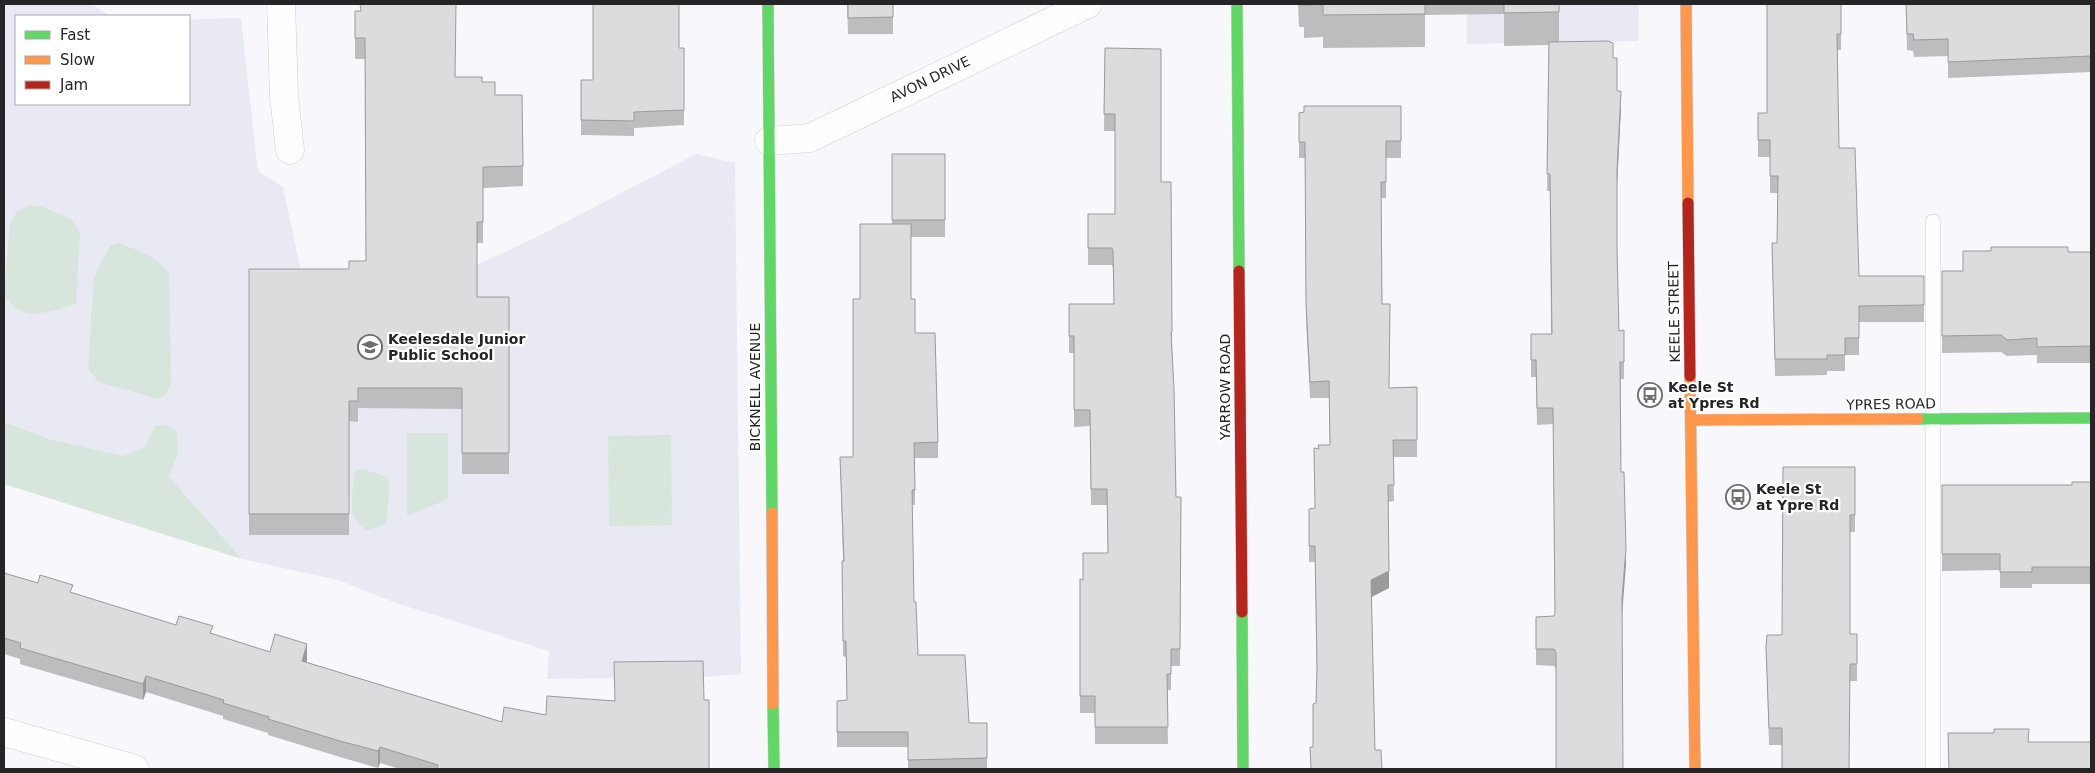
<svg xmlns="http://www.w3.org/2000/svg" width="2095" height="773" font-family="'DejaVu Sans',sans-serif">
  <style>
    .built { fill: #e9e9f3 }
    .green { fill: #d8e5dc }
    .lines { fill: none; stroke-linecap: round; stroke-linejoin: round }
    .lane-casing { stroke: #cfcfd3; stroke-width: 16 }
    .street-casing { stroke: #cfcfd3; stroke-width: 29 }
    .fast-casing { stroke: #cfcfd3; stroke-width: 12 }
    .slow-casing { stroke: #cfcfd3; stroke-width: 12 }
    .jam-casing { stroke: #cfcfd3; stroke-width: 12 }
    .lane { stroke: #fefeff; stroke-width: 15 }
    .street { stroke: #fefeff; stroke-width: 28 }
    .fast { stroke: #63d668; stroke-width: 11 }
    .slow { stroke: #ff974d; stroke-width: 11 }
    .jam { stroke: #b3261e; stroke-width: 11 }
    .wall { fill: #bdbdc0 }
    .shaded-wall { fill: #9a9a9c }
    .building { fill: #dcdcdf; stroke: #9a9a9c }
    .labels { text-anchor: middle; stroke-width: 4.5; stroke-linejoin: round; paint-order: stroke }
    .street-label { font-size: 14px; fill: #252528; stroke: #fff }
    .poi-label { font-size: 14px; font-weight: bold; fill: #252528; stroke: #fff; text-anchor: start }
  </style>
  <rect width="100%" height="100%" fill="#f7f7fc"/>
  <path class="built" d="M4,4H92L110,16H16V104H189V19L241,18L258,171L283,187L301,271L468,269L535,238L696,154L735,163L741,674L703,677L547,679L549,651L396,603L338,580L242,559L182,495L168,477L178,452L155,426L145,447L123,456L50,439L4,422Z
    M1467,4H1639L1638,41L1467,44Z"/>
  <path class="green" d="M29,205L43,207L71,219L80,232L76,304C49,311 20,326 4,293L10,224L17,211Z
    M117,243C134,248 161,258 169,275L171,381L167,393L158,399L99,382L88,369L94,277L110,246Z
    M4,422L50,439L123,456L145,447L155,426L165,424L177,432L178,452L169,477L242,559L4,484Z
    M407,433H448V499L407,516Z
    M671,435L672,525L609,526L608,436Z
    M363,469L387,477L390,485L386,524L367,530C345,518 353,497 354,475L356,470Z"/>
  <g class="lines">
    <defs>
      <path id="lane" d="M1933,222V769"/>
      <path id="street" d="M281,4L284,96L290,150
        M769,141L810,138L1088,4
        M4,732L135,769"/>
      <path id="fast" d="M768,4L772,513
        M1237,4L1239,271
        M1918,419L2091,418
        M1242,612L1243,769
        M773,704L774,769"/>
      <path id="slow" d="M1686,4L1688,203
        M1690,376L1695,769
        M1691,420L1918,419
        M772,513L773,704"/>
      <path id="jam" d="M1688,203L1690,376
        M1239,271L1242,612"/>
    </defs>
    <use href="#lane" class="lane-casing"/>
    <use href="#street" class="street-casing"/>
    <use href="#fast" class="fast-casing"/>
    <use href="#slow" class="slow-casing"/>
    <use href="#jam" class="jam-casing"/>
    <use href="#lane" class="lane"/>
    <use href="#street" class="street"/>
    <use href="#fast" class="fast"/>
    <use href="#slow" class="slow"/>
    <use href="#jam" class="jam"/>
  </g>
  <path class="wall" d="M847,4H893V34H848Z
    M1298,4H1559V42L1613,58L1617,91L1621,107L1617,186V249L1619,331L1624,362V379H1620L1621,472L1626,565L1556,668L1554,666L1536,665V617L1554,616L1555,614L1553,424L1537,425L1536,377H1531V334H1551L1550,191H1547L1549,45L1504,46V14L1425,15V47L1323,48V37L1304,38V27H1299Z
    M1841,4V50H1837L1839,148L1859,276H1924V322H1859V355H1845V371H1827V375L1775,376L1772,243H1777L1778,193H1770V157H1758V113H1767Z
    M1906,4H2091V72L1948,78V56L1914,57L1913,51L1907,50Z
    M355,11L455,77L482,82L495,95L523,166V186L483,188V243H477V297H509V474H462V409L358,408V422L349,421V535H249V269H349L366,261L365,59H355Z
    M679,48H684V125L634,128V136L581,135V80H593Z
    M1105,48L1161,182L1172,332V348L1176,497H1181L1180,666H1171V690H1167L1168,744H1095V713H1080V579L1083,580L1108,553L1107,505H1091L1090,426L1074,427V353H1069V304H1114L1113,268L1112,265H1088V214H1115V131H1104Z
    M1401,106V158H1386V198H1381L1382,304L1389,388L1417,387V457H1393L1394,501L1388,502L1389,588L1372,597L1313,747L1316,703L1317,674L1315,562H1309V509L1315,508L1318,449L1330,445L1329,398H1310L1306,319L1305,158H1299V113Z
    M892,154H945V237H911V299L915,333L938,442V458H915V505H912L914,602L918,655L969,723H987V769H908V747H837V701L847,700L846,657L843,656L842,561H843L840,457H853L860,299L892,224Z
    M2068,252H2091V363H2037V355L2007,356L2001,352L1942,353V271H1963Z
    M1855,467V532H1850V634H1857V681H1850L1782,745H1769L1766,647L1782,635Z
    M2091,482V584H2032V588H2000V570L1942,571V485H2072Z
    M4,573L176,625L213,634L270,652L307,660L306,662L502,722L546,715L614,701L704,700L709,769H400L380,763L378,768L340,757L268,735V733L223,719V716L146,692L143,700L20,664V659L4,654Z"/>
  <path class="shaded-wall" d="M1621,91V107L1617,186V170Z
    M1626,549V565L1622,615V598Z
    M1389,571V588L1371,597V580Z
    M307,644V660L302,677V661Z
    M146,676V692L143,700V684Z
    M380,747V763L378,768V751Z"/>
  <path class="building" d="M360,4H456L455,77H482V82H495V95H522L523,166L483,167V222H477V297H509V453H462V388H358V401H349V514H249V269H349V261H366L365,38H355V11H361Z
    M593,4H679V48H684V110L634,112V121L581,120V80H593Z
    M848,4H893V17L848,18Z
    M1304,4H1425V14L1323,15V4L1304,5Z
    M1504,4H1559V12L1504,13Z
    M1767,4H1841V34H1837L1839,148H1855L1859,276H1924V305L1859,306V338H1845V355H1827V359H1775L1772,243H1777L1778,176H1770V140H1758V113H1767Z
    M1906,4H2091V56L1948,62V39L1914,40L1913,34H1907Z
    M1608,41L1613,43V58H1617V91H1621L1617,170V249L1619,331L1624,330V362H1620L1621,472H1624L1626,549L1622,598L1623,769H1556V652L1554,649H1536V617L1554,616L1555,613L1553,408H1537L1536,360H1531V334H1552L1550,174H1547L1549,42Z
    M1105,48L1161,49V182H1171L1172,332H1171L1174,389L1176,497H1181L1180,649H1171V674H1167L1168,727H1095V696H1080V579L1083,580V553H1108L1107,489H1091L1090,410H1074V336H1069V304H1114L1113,251L1112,248H1088V214H1115V114H1104Z
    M1304,106H1401V141H1386V182H1381L1382,304H1390L1389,388L1417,387V440H1393L1394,485H1388L1389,571L1371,580L1375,750H1381L1382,769H1311L1310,747H1313V704L1316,703L1317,667L1315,546H1309V509L1315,508L1314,448L1319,449L1318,445H1330L1329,381L1310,382L1306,303L1305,142H1299V113L1304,112Z
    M892,154H945V220H892Z
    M860,224H911V299H915V333H935L938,442L914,443L915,490H912L914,602H916L918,655H965L969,723H987V758L908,760V732H837V701L847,700L846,641H843L842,561H844L840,457H853V299H860Z
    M1991,247H2068V252H2091V346L2037,347V338L2007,340L2001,335L1942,336V271H1963V251H1991Z
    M1783,467H1855V515H1850V634H1857V664H1850L1849,769H1782V728H1769L1766,647L1767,635H1782Z
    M2072,482H2091V567H2032V572H2000V554H1942V485H2072Z
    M4,573L38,583L40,575L73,585L70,592L176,625L179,616L213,626L210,633L270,652L275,634L307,644L302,661L502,722L504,707L546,715L547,696L615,701L614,662L703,661L704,700H709V769H437L438,765L380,747L378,751L340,741L268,719L269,717L223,703L224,700L146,676L143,684L20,648L21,643L4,638Z
    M1994,729H2029L2028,742H2091V769H1949L1948,733H1994Z"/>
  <defs>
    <symbol id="school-ring" viewBox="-11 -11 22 22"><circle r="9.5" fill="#fff" stroke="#6e6e72" stroke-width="1.5"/><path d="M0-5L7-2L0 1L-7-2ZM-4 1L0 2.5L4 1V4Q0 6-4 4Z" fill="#6e6e72"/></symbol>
    <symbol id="bus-ring" viewBox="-11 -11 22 22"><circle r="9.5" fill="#fff" stroke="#6e6e72" stroke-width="1.5"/><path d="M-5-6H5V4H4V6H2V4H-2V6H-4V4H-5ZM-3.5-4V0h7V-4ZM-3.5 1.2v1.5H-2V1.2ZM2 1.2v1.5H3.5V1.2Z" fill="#6e6e72"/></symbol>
  </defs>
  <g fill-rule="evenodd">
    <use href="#school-ring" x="356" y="333" width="28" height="28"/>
    <use href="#bus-ring" x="1636" y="381" width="28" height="28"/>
    <use href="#bus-ring" x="1724" y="483" width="28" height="28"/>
  </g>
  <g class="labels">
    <g class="street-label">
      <text transform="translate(930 79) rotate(-26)" y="5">AVON DRIVE</text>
      <text transform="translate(1674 312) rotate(-91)" y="5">KEELE STREET</text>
      <text transform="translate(755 387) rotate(-90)" y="5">BICKNELL AVENUE</text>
      <text transform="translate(1225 387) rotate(-90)" y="5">YARROW ROAD</text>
      <text transform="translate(1891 404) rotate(-1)" y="5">YPRES ROAD</text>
    </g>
    <g class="poi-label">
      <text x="388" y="344">Keelesdale Junior<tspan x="388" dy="16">Public School</tspan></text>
      <text x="1668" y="392">Keele St<tspan x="1668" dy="16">at Ypres Rd</tspan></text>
      <text x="1756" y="494">Keele St<tspan x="1756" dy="16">at Ypre Rd</tspan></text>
    </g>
  </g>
  <rect width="2095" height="773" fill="none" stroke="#252528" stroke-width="10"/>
  <rect x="15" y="15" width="175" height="90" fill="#ffffff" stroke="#a8a8a9"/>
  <rect x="25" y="31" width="25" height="8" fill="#63d668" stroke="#a8a8a9"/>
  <text x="60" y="40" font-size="15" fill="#252528">Fast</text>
  <rect x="25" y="56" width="25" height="8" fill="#ff974d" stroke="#a8a8a9"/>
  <text x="60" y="65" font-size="15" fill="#252528">Slow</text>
  <rect x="25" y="81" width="25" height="8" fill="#b3261e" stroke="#a8a8a9"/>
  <text x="60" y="90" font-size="15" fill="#252528">Jam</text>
</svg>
